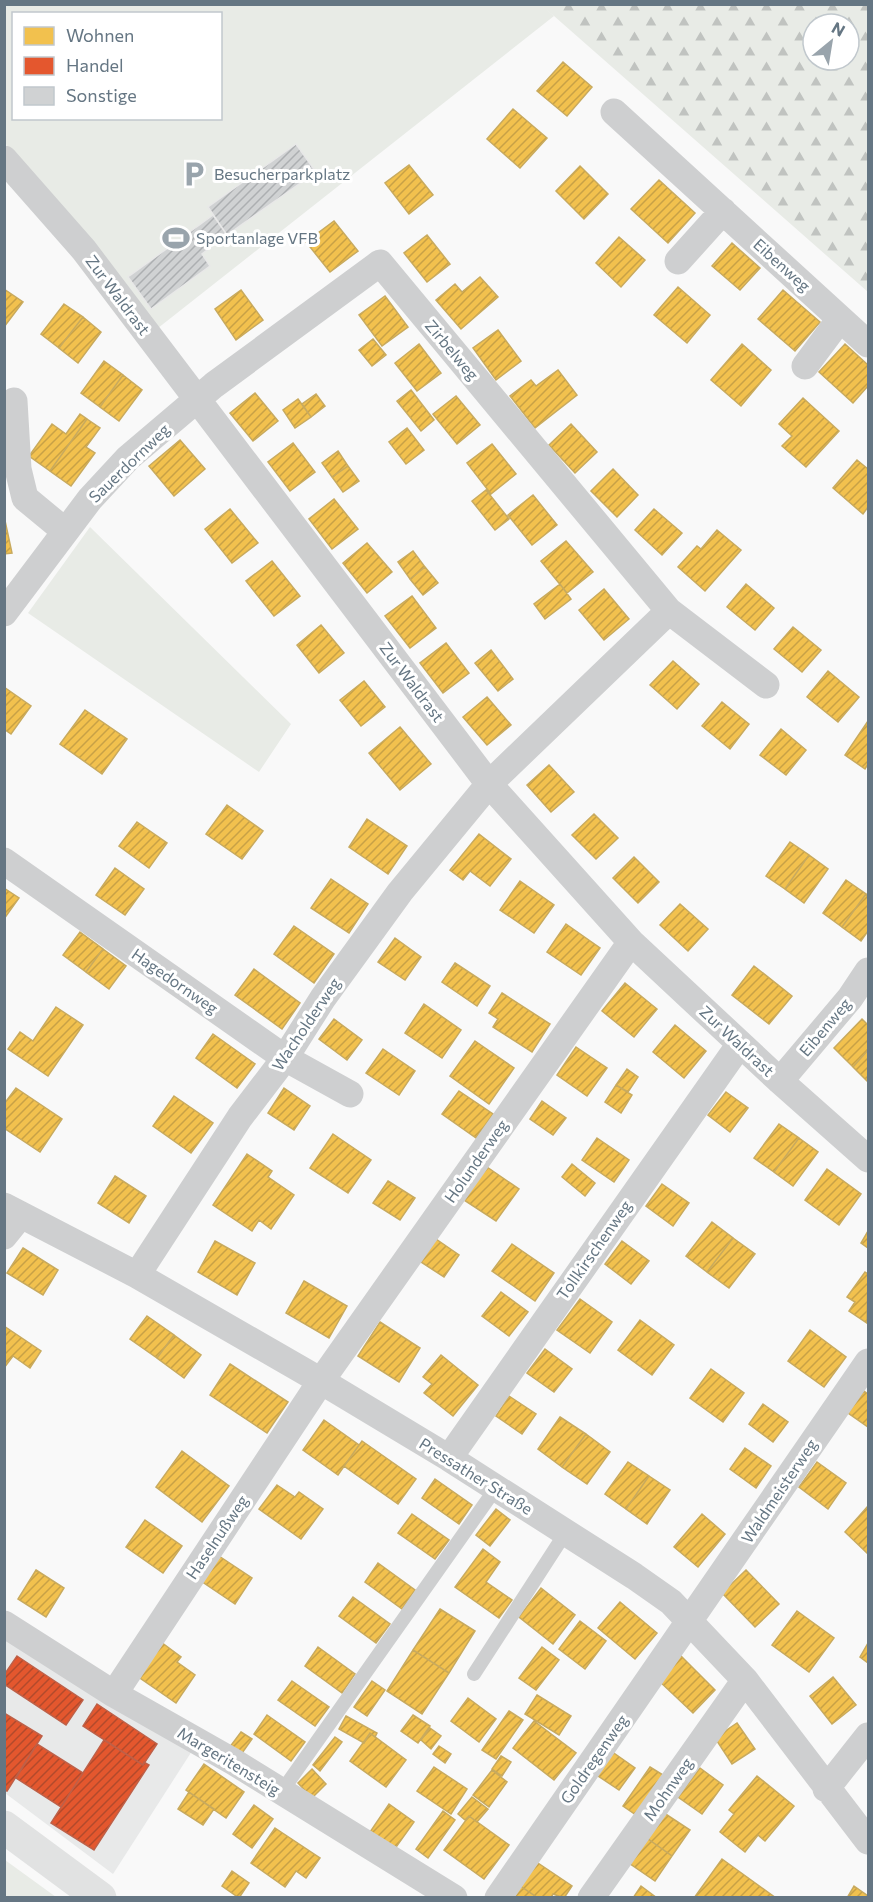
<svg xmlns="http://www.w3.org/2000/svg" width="873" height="1902" font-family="Commissioner,sans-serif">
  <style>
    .built { fill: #e8e9e9 }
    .green { fill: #e8ebe6; fill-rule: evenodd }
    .forest { fill: url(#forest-firs); fill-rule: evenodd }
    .homes { fill: url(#homes-hatch); stroke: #c8aa5e; stroke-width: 1.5 }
    .shops { fill: url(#shops-hatch); stroke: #be6048; stroke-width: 1.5 }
    .building { fill: url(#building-hatch); stroke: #e8e8e8; stroke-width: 1.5 }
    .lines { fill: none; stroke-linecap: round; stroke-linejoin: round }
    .lane { stroke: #cecfd0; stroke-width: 14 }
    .street { stroke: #cecfd0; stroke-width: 27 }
    .primary { stroke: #e1e2e2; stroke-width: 33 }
    .labels { text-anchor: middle; stroke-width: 6; stroke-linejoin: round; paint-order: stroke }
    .poi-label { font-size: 16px; fill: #657683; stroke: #fff; text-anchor: start }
    .street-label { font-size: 16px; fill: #657683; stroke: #fff }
  </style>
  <defs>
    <pattern id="forest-firs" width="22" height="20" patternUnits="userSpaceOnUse" patternTransform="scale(1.5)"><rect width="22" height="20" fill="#e8ebe6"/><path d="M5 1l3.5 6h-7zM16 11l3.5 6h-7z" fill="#c0c3c0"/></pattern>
    <pattern id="homes-hatch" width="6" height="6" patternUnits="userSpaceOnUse" patternTransform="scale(1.5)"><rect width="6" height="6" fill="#f2c14e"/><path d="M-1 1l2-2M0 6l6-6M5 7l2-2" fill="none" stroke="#c8a146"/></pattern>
    <pattern id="shops-hatch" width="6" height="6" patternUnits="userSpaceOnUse" patternTransform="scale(1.5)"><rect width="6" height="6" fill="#e4572e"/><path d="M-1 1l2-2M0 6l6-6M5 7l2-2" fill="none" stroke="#b24a2c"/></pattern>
    <pattern id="building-hatch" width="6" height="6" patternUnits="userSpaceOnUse" patternTransform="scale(1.5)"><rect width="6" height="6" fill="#d0d2d3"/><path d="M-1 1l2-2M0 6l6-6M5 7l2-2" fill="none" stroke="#acafb1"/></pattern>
  </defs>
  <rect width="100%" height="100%" fill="#f9f9f9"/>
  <path class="built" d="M4,1634L192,1751L113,1874L5,1793Z"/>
  <path class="green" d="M540,4L554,16L153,332L5,143V5ZM14,14H220V118H14Z
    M90,527L291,724L259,772L28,613Z
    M4,1860H5L56,1897H7L5,1895Z"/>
  <path class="forest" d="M540,5H868V292L554,16ZM813,24H849V60H813Z"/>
  <path class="homes" d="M563,62L592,87L567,116L537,91Z
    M513,109L547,138L520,168L487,139Z
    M409,165L433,195L409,214L385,183Z
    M580,166L608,194L584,219L556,191Z
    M659,180L695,213L668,243L631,209Z
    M334,221L358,251L330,272L306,242Z
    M427,235L450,264L427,282L404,253Z
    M619,237L645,260L621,287L596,263Z
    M732,243L760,268L740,290L712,266Z
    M480,277L498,297L461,329L436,300L455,284L462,292Z
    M678,287L710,315L687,343L654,315Z
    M4,289L23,302L4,327Z
    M241,290L263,320L236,340L215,309Z
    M783,290L820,322L795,351L758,319Z
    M385,296L408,327L382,346L359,315Z
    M64,304L83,317L59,348L41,334Z
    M83,317L101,332L78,363L59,348Z
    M498,330L521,361L496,380L473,348Z
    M373,339L386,355L372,366L359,350Z
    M419,344L441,373L417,391L395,363Z
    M742,344L771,370L741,406L711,380Z
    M845,344L868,365V386L853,403L819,372Z
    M104,361L123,375L100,407L81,393Z
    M558,370L577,395L535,428L510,396L531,380L536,386Z
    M123,375L142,390L119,421L100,407Z
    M411,390L434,420L421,431L397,401Z
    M255,393L278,421L253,441L230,413Z
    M316,394L325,406L311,417L302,404Z
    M456,396L480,425L457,444L433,414Z
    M803,398L839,431L806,467L782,446L792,436L779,424Z
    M298,399L311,417L295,428L283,410Z
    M80,414L87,419L50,471L29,456L52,424L66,434Z
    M87,419L100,428L86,447L95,453L71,486L50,471Z
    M571,424L597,452L575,473L549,445Z
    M407,428L424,450L406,464L389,442Z
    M180,440L205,469L174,496L149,466Z
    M293,443L315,472L290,491L268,462Z
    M492,444L516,474L491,494L467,463Z
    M338,451L348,466L332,477L322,463Z
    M857,460L868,469V507L863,514L833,488Z
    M348,466L359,481L343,492L332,477Z
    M613,469L638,495L617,517L591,491Z
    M486,490L509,519L495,530L472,501Z
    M533,495L557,525L532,545L508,515Z
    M334,499L358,529L332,549L309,519Z
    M230,509L258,543L232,563L205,529Z
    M654,509L682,533L662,555L635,530Z
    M4,516L12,553L4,554Z
    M717,530L741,550L705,591L678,567L697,546L701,549Z
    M566,541L593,572L567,593L541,561Z
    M367,543L392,572L367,593L343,563Z
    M413,551L425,567L410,579L398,562Z
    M272,561L300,596L274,616L246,581Z
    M425,567L438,583L423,595L410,579Z
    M560,584L571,599L545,619L534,604Z
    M746,584L774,608L755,630L727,607Z
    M604,589L629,619L604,640L579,610Z
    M412,596L436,628L410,648L385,616Z
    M321,625L344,653L319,673L297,645Z
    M793,627L821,650L802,672L774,649Z
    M446,643L469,673L443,693L420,663Z
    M491,650L513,679L498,691L475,663Z
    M673,661L699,684L677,709L650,685Z
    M828,671L859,697L838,722L807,697Z
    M364,681L385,707L361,726L340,700Z
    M4,687L31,706L11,734L4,729Z
    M487,697L511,725L487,745L463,717Z
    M722,702L749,724L730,749L702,726Z
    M85,710L127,739L102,774L60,744Z
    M868,721V764L865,769L845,755Z
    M400,727L431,764L400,790L369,753Z
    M781,729L806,750L786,775L760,755Z
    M549,765L574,792L551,812L527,785Z
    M227,805L263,831L242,859L206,834Z
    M594,814L618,838L596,859L572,835Z
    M367,819L407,846L388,874L349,847Z
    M137,822L167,843L149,868L119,846Z
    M479,834L511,859L490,886L470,871L463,880L450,870Z
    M790,842L809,855L785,889L766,876Z
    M809,855L828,869L804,903L785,889Z
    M634,857L659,882L638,903L613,878Z
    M115,868L144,889L125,915L96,895Z
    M331,879L368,904L349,933L311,908Z
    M846,880L866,894L842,927L823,913Z
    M520,881L554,905L534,933L500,910Z
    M4,888L19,898L4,919Z
    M866,894L868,897V931L861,941L842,927Z
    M680,904L708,929L688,951L660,925Z
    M566,924L600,948L581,975L547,952Z
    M294,926L334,954L314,983L274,954Z
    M80,932L103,949L86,972L63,955Z
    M395,938L421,957L405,980L378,962Z
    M103,949L126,966L109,989L86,972Z
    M455,963L490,986L477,1006L442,982Z
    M754,966L792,996L769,1024L732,995Z
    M254,969L300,1003L282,1029L235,995Z
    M625,983L657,1009L634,1037L602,1011Z
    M502,993L550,1024L532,1052L493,1027L498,1019L489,1013Z
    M424,1004L461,1030L442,1058L405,1033Z
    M56,1007L83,1025L48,1076L8,1049L20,1032L33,1041Z
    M334,1019L362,1040L347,1060L319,1039Z
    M862,1019L868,1025V1050L853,1067L834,1048Z
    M675,1025L706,1051L684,1078L653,1052Z
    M213,1034L255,1064L237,1088L196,1058Z
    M475,1041L514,1068L489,1104L450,1076Z
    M576,1047L607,1068L587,1096L557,1075Z
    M383,1049L415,1071L399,1095L366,1073Z
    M868,1050V1082L853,1067Z
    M627,1069L638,1077L628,1092L616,1085Z
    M616,1085L632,1095L621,1113L605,1102Z
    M16,1088L62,1119L40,1152L4,1128V1104Z
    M284,1088L310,1106L294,1130L268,1113Z
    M459,1091L493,1114L476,1138L442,1114Z
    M726,1092L748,1108L730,1132L708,1115Z
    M174,1096L213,1123L191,1153L153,1126Z
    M542,1101L566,1118L553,1135L530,1119Z
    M779,1124L799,1138L774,1172L754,1158Z
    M333,1134L371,1160L348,1193L310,1168Z
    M597,1138L629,1160L614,1182L582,1160Z
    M799,1138L818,1152L793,1186L774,1172Z
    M247,1154L272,1171L268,1177L294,1195L271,1229L259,1220L252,1231L213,1205Z
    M572,1164L595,1183L585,1196L562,1177Z
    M487,1167L519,1189L496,1221L464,1200Z
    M827,1169L861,1194L839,1225L805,1200Z
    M115,1176L146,1196L129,1223L98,1203Z
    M388,1181L415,1198L400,1220L373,1203Z
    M662,1184L689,1203L673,1226L646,1206Z
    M712,1222L733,1238L707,1272L686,1256Z
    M868,1231V1248L861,1243Z
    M733,1238L755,1254L729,1288L707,1272Z
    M436,1239L459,1255L444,1277L421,1262Z
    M215,1241L255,1263L237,1295L198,1272Z
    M622,1241L649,1261L631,1284L605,1264Z
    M512,1244L554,1273L535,1301L492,1271Z
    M23,1248L58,1270L43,1295L7,1273Z
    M865,1272L868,1274L867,1323L849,1311L855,1302L847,1297Z
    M304,1281L347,1306L329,1338L286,1313Z
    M501,1292L528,1312L509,1336L482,1316Z
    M580,1299L612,1322L590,1353L557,1330Z
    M147,1316L174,1335L157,1358L130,1339Z
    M640,1320L674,1345L652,1375L618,1350Z
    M380,1322L420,1348L399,1382L358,1356Z
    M4,1326L41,1351L30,1368L13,1356L4,1368Z
    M810,1330L846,1357L824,1387L788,1361Z
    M174,1335L201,1355L184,1378L157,1358Z
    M545,1349L572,1369L554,1392L527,1373Z
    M441,1355L478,1385L453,1416L424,1393L432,1384L423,1377Z
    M230,1364L288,1402L267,1433L210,1395Z
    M711,1369L744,1393L723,1422L690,1398Z
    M864,1391L868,1394V1427L848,1413Z
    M509,1396L536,1414L522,1434L496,1416Z
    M763,1404L788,1422L773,1442L749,1424Z
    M560,1417L586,1434L562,1467L538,1449Z
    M324,1420L359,1445L338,1475L303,1450Z
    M586,1434L610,1452L587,1484L562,1467Z
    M362,1441L416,1479L398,1504L344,1466Z
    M745,1448L771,1466L756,1488L730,1469Z
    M182,1451L229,1486L202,1522L156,1487Z
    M628,1462L649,1476L626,1509L605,1494Z
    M817,1462L846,1483L828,1509L799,1487Z
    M649,1476L670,1490L647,1524L626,1509Z
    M435,1479L472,1505L459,1524L422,1498Z
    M277,1485L295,1497L299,1492L323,1509L301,1539L259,1509Z
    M868,1506V1554L845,1532Z
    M496,1509L510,1520L490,1546L476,1535Z
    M412,1514L449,1540L435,1559L398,1533Z
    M702,1514L725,1534L698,1567L674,1547Z
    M145,1520L182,1546L163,1573L126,1547Z
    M483,1549L500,1562L486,1582L512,1600L499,1618L455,1587Z
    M219,1556L252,1578L235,1604L201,1581Z
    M378,1563L415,1590L402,1609L365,1582Z
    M36,1570L64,1588L46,1617L18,1599Z
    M746,1570L779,1604L755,1627L722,1593Z
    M541,1588L575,1615L553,1644L519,1617Z
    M353,1597L390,1624L376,1643L339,1616Z
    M620,1602L657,1633L635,1659L598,1628Z
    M440,1609L475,1631L449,1673L413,1650Z
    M797,1611L834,1638L809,1672L772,1645Z
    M580,1621L606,1641L585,1669L559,1649Z
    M161,1642L181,1657L177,1662L195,1675L176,1703L137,1676Z
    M868,1643V1663L860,1657Z
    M318,1647L355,1674L342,1693L305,1666Z
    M542,1647L559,1660L536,1690L519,1678Z
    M413,1650L449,1673L422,1714L387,1691Z
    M680,1655L715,1690L693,1713L657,1679Z
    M833,1677L856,1705L832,1724L810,1696Z
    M292,1681L329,1707L315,1726L278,1700Z
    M372,1681L385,1690L367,1716L354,1707Z
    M537,1695L571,1716L559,1735L525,1714Z
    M468,1698L496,1719L479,1742L451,1721Z
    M509,1711L523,1720L496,1759L482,1750Z
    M267,1715L305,1742L291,1761L254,1734Z
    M413,1715L430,1726L418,1743L401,1731Z
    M346,1716L377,1733L375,1737L370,1733L364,1743L339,1729Z
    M534,1721L576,1753L554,1780L513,1748Z
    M737,1723L755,1749L732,1764L715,1738Z
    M430,1728L441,1736L431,1749L421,1740Z
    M241,1732L252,1739L240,1756L229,1748Z
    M370,1733L406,1760L386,1787L350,1761Z
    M335,1737L342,1742L320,1771L313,1765Z
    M439,1746L451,1754L445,1763L433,1754Z
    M611,1751L635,1768L619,1790L595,1774Z
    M501,1756L511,1762L502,1776L492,1769Z
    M204,1764L244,1792L226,1818L186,1790Z
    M434,1767L467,1789L451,1814L417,1791Z
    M650,1767L663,1775L636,1815L623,1806Z
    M700,1768L723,1785L702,1814L678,1797Z
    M312,1769L326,1784L312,1798L298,1783Z
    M492,1770L507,1782L489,1807L473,1795Z
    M757,1776L794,1806L765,1841L758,1835L745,1852L720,1832L734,1814L729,1810Z
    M189,1792L214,1809L203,1825L178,1809Z
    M472,1797L488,1809L477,1822L469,1816L465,1820L458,1814Z
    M389,1804L414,1822L394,1850L370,1832Z
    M254,1805L273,1819L252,1848L233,1834Z
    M443,1811L455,1820L428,1858L416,1849Z
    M661,1811L690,1830L672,1856L644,1836Z
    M469,1816L509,1845L484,1879L444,1850Z
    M275,1828L320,1858L306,1878L296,1871L285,1887L251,1863Z
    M644,1836L672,1856L655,1881L626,1861Z
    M532,1859L572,1886L564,1898L553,1894L551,1898H538L516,1883Z
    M722,1859L776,1898H694Z
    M232,1871L249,1883L239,1898L222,1886Z
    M516,1883L538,1898H506Z
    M641,1886L657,1898H633Z
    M854,1886L868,1896V1898H847Z"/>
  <path class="shops" d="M17,1656L83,1700L66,1725L4,1684V1675Z
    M97,1704L157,1744L143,1765L83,1726Z
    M4,1713L42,1736L7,1791L4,1790Z
    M104,1740L143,1765L144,1762L149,1765L94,1850L51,1823Z
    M37,1744L83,1773L61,1807L16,1778Z"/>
  <path class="building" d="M296,144L316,172L227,235L208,207Z
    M213,215L227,235L202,254L210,266L151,309L128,277Z"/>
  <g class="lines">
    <path class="lane" d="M474,1674L566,1532
      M282,1791L496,1488"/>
    <path class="street" d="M614,112L868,344
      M4,159L84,250L489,784L631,942L780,1081L868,1159
      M678,261L723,211
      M805,366L840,319
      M14,401L18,469L25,498L65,531
      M669,611L766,685
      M4,613L90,499L128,458L214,385L380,263L669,611L489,784L400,892L323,998L285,1058L240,1117L137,1275
      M4,861L285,1058L350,1094
      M780,1081L850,998L868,971
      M4,1206L137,1275L321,1381L449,1458L634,1576L671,1602L745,1680L868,1841
      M4,1236L21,1215
      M449,1458L740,1044
      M4,1624L114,1694L234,1762L454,1898
      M114,1694L321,1381L631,942
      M826,1789L868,1736
      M498,1898L868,1362
      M591,1898L745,1680"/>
    <path class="primary" d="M4,1827L100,1898"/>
  </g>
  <defs>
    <symbol id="parking-bare" viewBox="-9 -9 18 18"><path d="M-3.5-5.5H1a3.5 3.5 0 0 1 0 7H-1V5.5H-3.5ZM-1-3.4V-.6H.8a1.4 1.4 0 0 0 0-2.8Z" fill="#99a4ac" stroke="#fff" stroke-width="2.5" paint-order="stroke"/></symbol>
    <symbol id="stadium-bare" viewBox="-9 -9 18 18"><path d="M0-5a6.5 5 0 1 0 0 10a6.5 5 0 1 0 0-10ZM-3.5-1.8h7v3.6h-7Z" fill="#99a4ac" stroke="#fff" stroke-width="2.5" paint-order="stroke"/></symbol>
  </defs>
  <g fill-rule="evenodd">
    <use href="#parking-bare" x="175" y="155" width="38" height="38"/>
    <use href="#stadium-bare" x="157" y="219" width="38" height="38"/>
  </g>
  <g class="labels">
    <g class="poi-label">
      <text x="214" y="180">Besucherparkplatz</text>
      <text x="196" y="244">Sportanlage VFB</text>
    </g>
    <g class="street-label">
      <text transform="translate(782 265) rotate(42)" y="6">Eibenweg</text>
      <text transform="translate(118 295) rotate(53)" y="6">Zur Waldrast</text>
      <text transform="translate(452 350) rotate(50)" y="6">Zirbelweg</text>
      <text transform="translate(129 463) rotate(-44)" y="6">Sauerdornweg</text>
      <text transform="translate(412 682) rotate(53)" y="6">Zur Waldrast</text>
      <text transform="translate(175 981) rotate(35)" y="6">Hagedornweg</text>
      <text transform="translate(306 1024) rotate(-56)" y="6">Wacholderweg</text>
      <text transform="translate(825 1027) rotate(-50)" y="6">Eibenweg</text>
      <text transform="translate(737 1041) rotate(43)" y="6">Zur Waldrast</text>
      <text transform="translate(476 1161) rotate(-55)" y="6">Holunderweg</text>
      <text transform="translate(594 1250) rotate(-55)" y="6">Tollkirschenweg</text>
      <text transform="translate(476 1476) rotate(32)" y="6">Pressather Straße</text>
      <text transform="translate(779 1491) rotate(-56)" y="6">Waldmeisterweg</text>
      <text transform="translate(217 1537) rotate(-56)" y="6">Haselnußweg</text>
      <text transform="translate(594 1759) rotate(-55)" y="6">Goldregenweg</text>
      <text transform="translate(229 1761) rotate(31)" y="6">Margeritensteig</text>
      <text transform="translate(668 1789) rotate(-55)" y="6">Mohnweg</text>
    </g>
  </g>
  <rect width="873" height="1902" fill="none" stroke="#657683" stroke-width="12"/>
  <rect x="12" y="12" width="210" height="108" fill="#ffffff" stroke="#c1c8cd" stroke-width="1.5"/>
  <rect x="24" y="27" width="30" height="18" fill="#f2c14e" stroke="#c1c8cd" stroke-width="1.5"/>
  <text x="66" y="42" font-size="18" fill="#657683">Wohnen</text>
  <rect x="24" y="57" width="30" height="18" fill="#e4572e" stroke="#c1c8cd" stroke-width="1.5"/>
  <text x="66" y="72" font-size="18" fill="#657683">Handel</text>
  <rect x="24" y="87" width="30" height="18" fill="#d0d2d3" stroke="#c1c8cd" stroke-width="1.5"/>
  <text x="66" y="102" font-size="18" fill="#657683">Sonstige</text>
  <g transform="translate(831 42) rotate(30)"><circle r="28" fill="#ffffff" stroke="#c1c8cd" stroke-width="1.5"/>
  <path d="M0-4.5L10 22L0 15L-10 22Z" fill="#99a4ac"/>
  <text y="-9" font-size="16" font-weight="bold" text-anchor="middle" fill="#657683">N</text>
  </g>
</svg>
